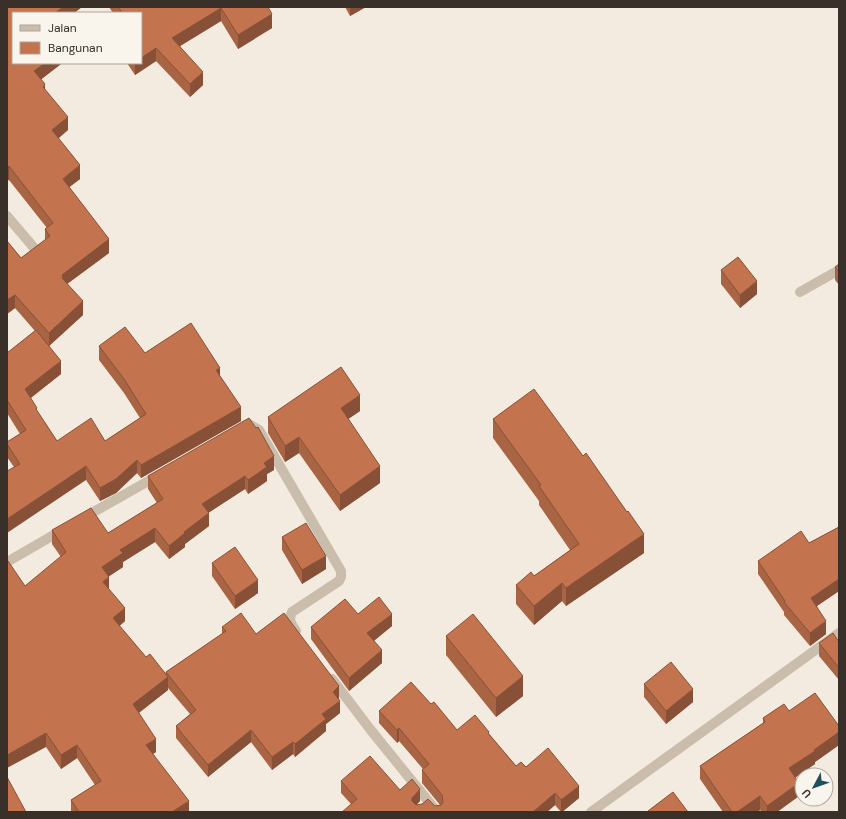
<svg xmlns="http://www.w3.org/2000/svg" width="846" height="819" font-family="'DM Sans',sans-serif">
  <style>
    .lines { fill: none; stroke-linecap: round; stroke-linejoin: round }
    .minor { stroke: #cbbdac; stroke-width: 10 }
    .wall { fill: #a86443 }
    .shaded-wall { fill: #885137 }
    .building { fill: #c3744e; stroke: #885137 }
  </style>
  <rect width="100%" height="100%" fill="#f3ebe0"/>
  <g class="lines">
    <path class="minor" d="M7,216L35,249
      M800,292L839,270
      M243,428L249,424L259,430L341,571V577L339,581L292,612C288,620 291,624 296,631
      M83,518L159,475
      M7,562L64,529
      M332,679L370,729L437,812
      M591,812L839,633"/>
  </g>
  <path class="wall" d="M7,7H82L74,13H13L61,63V64L41,79L45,90L68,130L58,138L80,179L69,187L109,253L67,284L83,315L49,346L61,374L31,398L37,411L57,441H105L140,418L124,393L99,360V346L145,353L220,376L241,421L141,478L137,473L116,493L100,501L86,480L14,467L7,457V442L20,434L7,413V353L35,331L15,308L7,314V241L21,258L45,240V229L47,228L9,180Z
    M109,7H268L272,28L238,49L221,21L180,46L203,85L190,97L156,61L135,75L127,63H141V13H113Z
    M345,7H366L350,16Z
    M839,264V285L835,280V267Z
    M721,270L757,294L740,308L721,284Z
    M360,411L348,419L380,483L340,511L299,453L285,462L268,433V417Z
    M493,419L644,553L566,606L562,601L534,625L516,604V585L534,576L570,550L539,505V501L493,438Z
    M274,470L267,474V481L248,494L245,489L208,513L209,526L185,544V547L169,559L155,542L123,562V567L109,576V590L125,621L119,626L146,657L166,673V672L222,634V627L256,634L339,699L340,713L326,724V731L295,757L293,754L272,770L251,742L208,777L176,738V726L190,714L168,688V690L139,713L156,752L153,754L189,812H71V800L95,785L77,758L61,769L46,747L25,586L61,557L52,544V530L108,533L157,503L148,489V476Z
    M839,527V591L817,606L826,634L810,646L784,615V612L758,574V561L809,543Z
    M282,537L326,569L302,584L282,550Z
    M212,563L258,593L235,609L212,576Z
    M358,614L392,626L374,641L382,663L349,691L311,639V627Z
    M446,636L523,696L496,717L446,655Z
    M839,642V680L819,656V643Z
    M644,684L693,702L666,724L644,697Z
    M431,704L457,730L489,734L516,766L526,767L579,798L562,812H561L555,805L547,812L351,804L341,793V781L400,790L420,801L416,805L435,806L440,805L422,783V770L423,769L399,741L397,743L379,723V711Z
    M789,711L839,726V745L815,762V764L795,777L799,796L777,812H762L760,810L757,812H723L700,779V766L763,723V718Z"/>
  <path class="shaded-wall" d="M63,7H82L74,13H55Z
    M350,7H366L350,16Z
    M221,8V21L172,51V38Z
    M272,14V28L238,49V35Z
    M156,48V61L135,75V63H141V58Z
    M45,63H61V64L34,85V71Z
    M203,72V85L190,97V84Z
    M45,84V98L43,87Z
    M68,117V130L52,144V130Z
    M80,165V179L63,192V179Z
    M9,166V180L7,181V168Z
    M109,239V253L63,287L62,278V275Z
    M757,281V294L740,308V295Z
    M15,295V308L7,314V300Z
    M83,301V315L49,346V333Z
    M61,361V374L25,402V389Z
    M220,368V381L216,370Z
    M360,395V411L341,424V408Z
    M241,407V421L141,478V465Z
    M299,437V453L285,462V446Z
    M274,456V470L267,474V481L248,494V480L264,463Z
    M137,460V473L116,493L100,501V488Z
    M86,466V480L7,533V519Z
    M380,466V483L340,511V495Z
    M245,476V489L202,517V504Z
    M209,513V526L185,544V547L169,559V546L184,532Z
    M155,528V542L123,562V567L102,581V567L120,550Z
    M644,534V553L566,606V588Z
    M326,556V569L302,584V570Z
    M109,577V590L103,582Z
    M839,579V591L811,610V598Z
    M258,580V593L235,609V596Z
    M562,583V601L534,625V606Z
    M125,608V621L113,632V618Z
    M392,614V626L367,646V633Z
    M826,621V634L810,646V633Z
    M382,650V663L349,691V678Z
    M523,676V696L496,717V698Z
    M168,677V690L133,717V704Z
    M339,686V699L333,704V692Z
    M693,689V702L666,724V711Z
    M340,701V713L326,724V731L295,757V744L322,714Z
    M399,728V741L397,743V730Z
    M251,730V742L208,777V765Z
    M839,732V745L815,762V764L789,782V768Z
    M46,733V747L7,768V755Z
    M156,739V752L146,758V745Z
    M293,742V754L272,770V757Z
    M77,745V758L61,769V755Z
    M799,783V796L777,812H767V806Z
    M579,786V798L562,812H561V800Z
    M420,789V801L412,810V798Z
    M555,793V805L547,812H533Z
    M760,796V810L757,812H737Z
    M189,801V812H172Z"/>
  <path class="building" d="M7,7H63L55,13H13V63H45L34,71L45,84L43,87L68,117L52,130L80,165L63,179L109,239L62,275L63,276L62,278L83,301L49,333L15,295L7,300V241L21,258L50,236L45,229L53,223L9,166L7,168Z
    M118,7H268L272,14L238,35L221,8L172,38L203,72L190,84L156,48L141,58V13H118L121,11Z
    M738,257L757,281L740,295L721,270Z
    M839,264V272L835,267Z
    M191,323L220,368L216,370L241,407L141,465L137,460L116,479L100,488L86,466L7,519V471L20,464L7,444V442L26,430L7,400V353L36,330L61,361L25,389L37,408L36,409L57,441L91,418L105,441L146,414L124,379L99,346L125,327L145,353Z
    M341,367L360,395L341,408L380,466L340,495L299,437L285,446L268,417Z
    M534,389L583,456L586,453L627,512L628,511L644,534L566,588L562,583L534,606L516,585L531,572L534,576L579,544L539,486L541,485L493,419Z
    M249,418L256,428L258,427L274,456L264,463L267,467L248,480L245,476L202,504L209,513L184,532L185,533L169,546L155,528L120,550L123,553L102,567L109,577L103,582L125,608L113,618L146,657L150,654L168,677L133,704L156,739L146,745L189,801L172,812H79L71,800L101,781L77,745L61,755L46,733L7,755V561H8L25,586L66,552L52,530L91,508L108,533L163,499L148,476Z
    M306,523L326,556L302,570L282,537Z
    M839,527V579L811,598L826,621L810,633L784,602L785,601L758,561L801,531L809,543Z
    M235,547L258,580L235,596L212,563Z
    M379,597L392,614L367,633L382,650L349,678L311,627L345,599L358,614Z
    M241,613L256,634L284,613L339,686L333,692L340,701L322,714L326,719L295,744L293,742L272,757L251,730L208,765L176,726L196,710L166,672L226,631L222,627Z
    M473,614L523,676L496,698L446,636Z
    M833,633L839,642V668L819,643Z
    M671,662L693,689L666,711L644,684Z
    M411,682L431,704L434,702L457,730L475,715L489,732L488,733L516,766L521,762L526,767L548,748L579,786L561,800L555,793L533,812H342L357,799L341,781L370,756L400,790L412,779L420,789L412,798V801L416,805L422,804L428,799L435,806L441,805L443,802L442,795L422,770L429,764L399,728L397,730L379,711Z
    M815,693L839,726V732L814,750L815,751L789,768L799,783L767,806L760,796L737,812H732L700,766L765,722L763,718L784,704L789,711Z
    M7,777L26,812H7Z
    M673,792L688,812H649L648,811Z"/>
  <rect width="846" height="819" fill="none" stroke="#39302a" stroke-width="16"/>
  <rect x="12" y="12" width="130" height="52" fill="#faf5ec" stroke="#ada69e"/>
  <rect x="20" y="25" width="20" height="6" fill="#cbbdac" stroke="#ada69e"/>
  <text x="48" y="32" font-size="12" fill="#39302a">Jalan</text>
  <rect x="20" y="42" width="20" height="12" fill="#c3744e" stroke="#ada69e"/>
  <text x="48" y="52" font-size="12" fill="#39302a">Bangunan</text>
  <g transform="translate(814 787) rotate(229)"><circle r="19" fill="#faf5ec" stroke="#ada69e"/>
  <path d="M0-3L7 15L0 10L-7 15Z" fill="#21515a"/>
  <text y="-6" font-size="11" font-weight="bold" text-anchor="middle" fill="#39302a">U</text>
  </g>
</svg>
